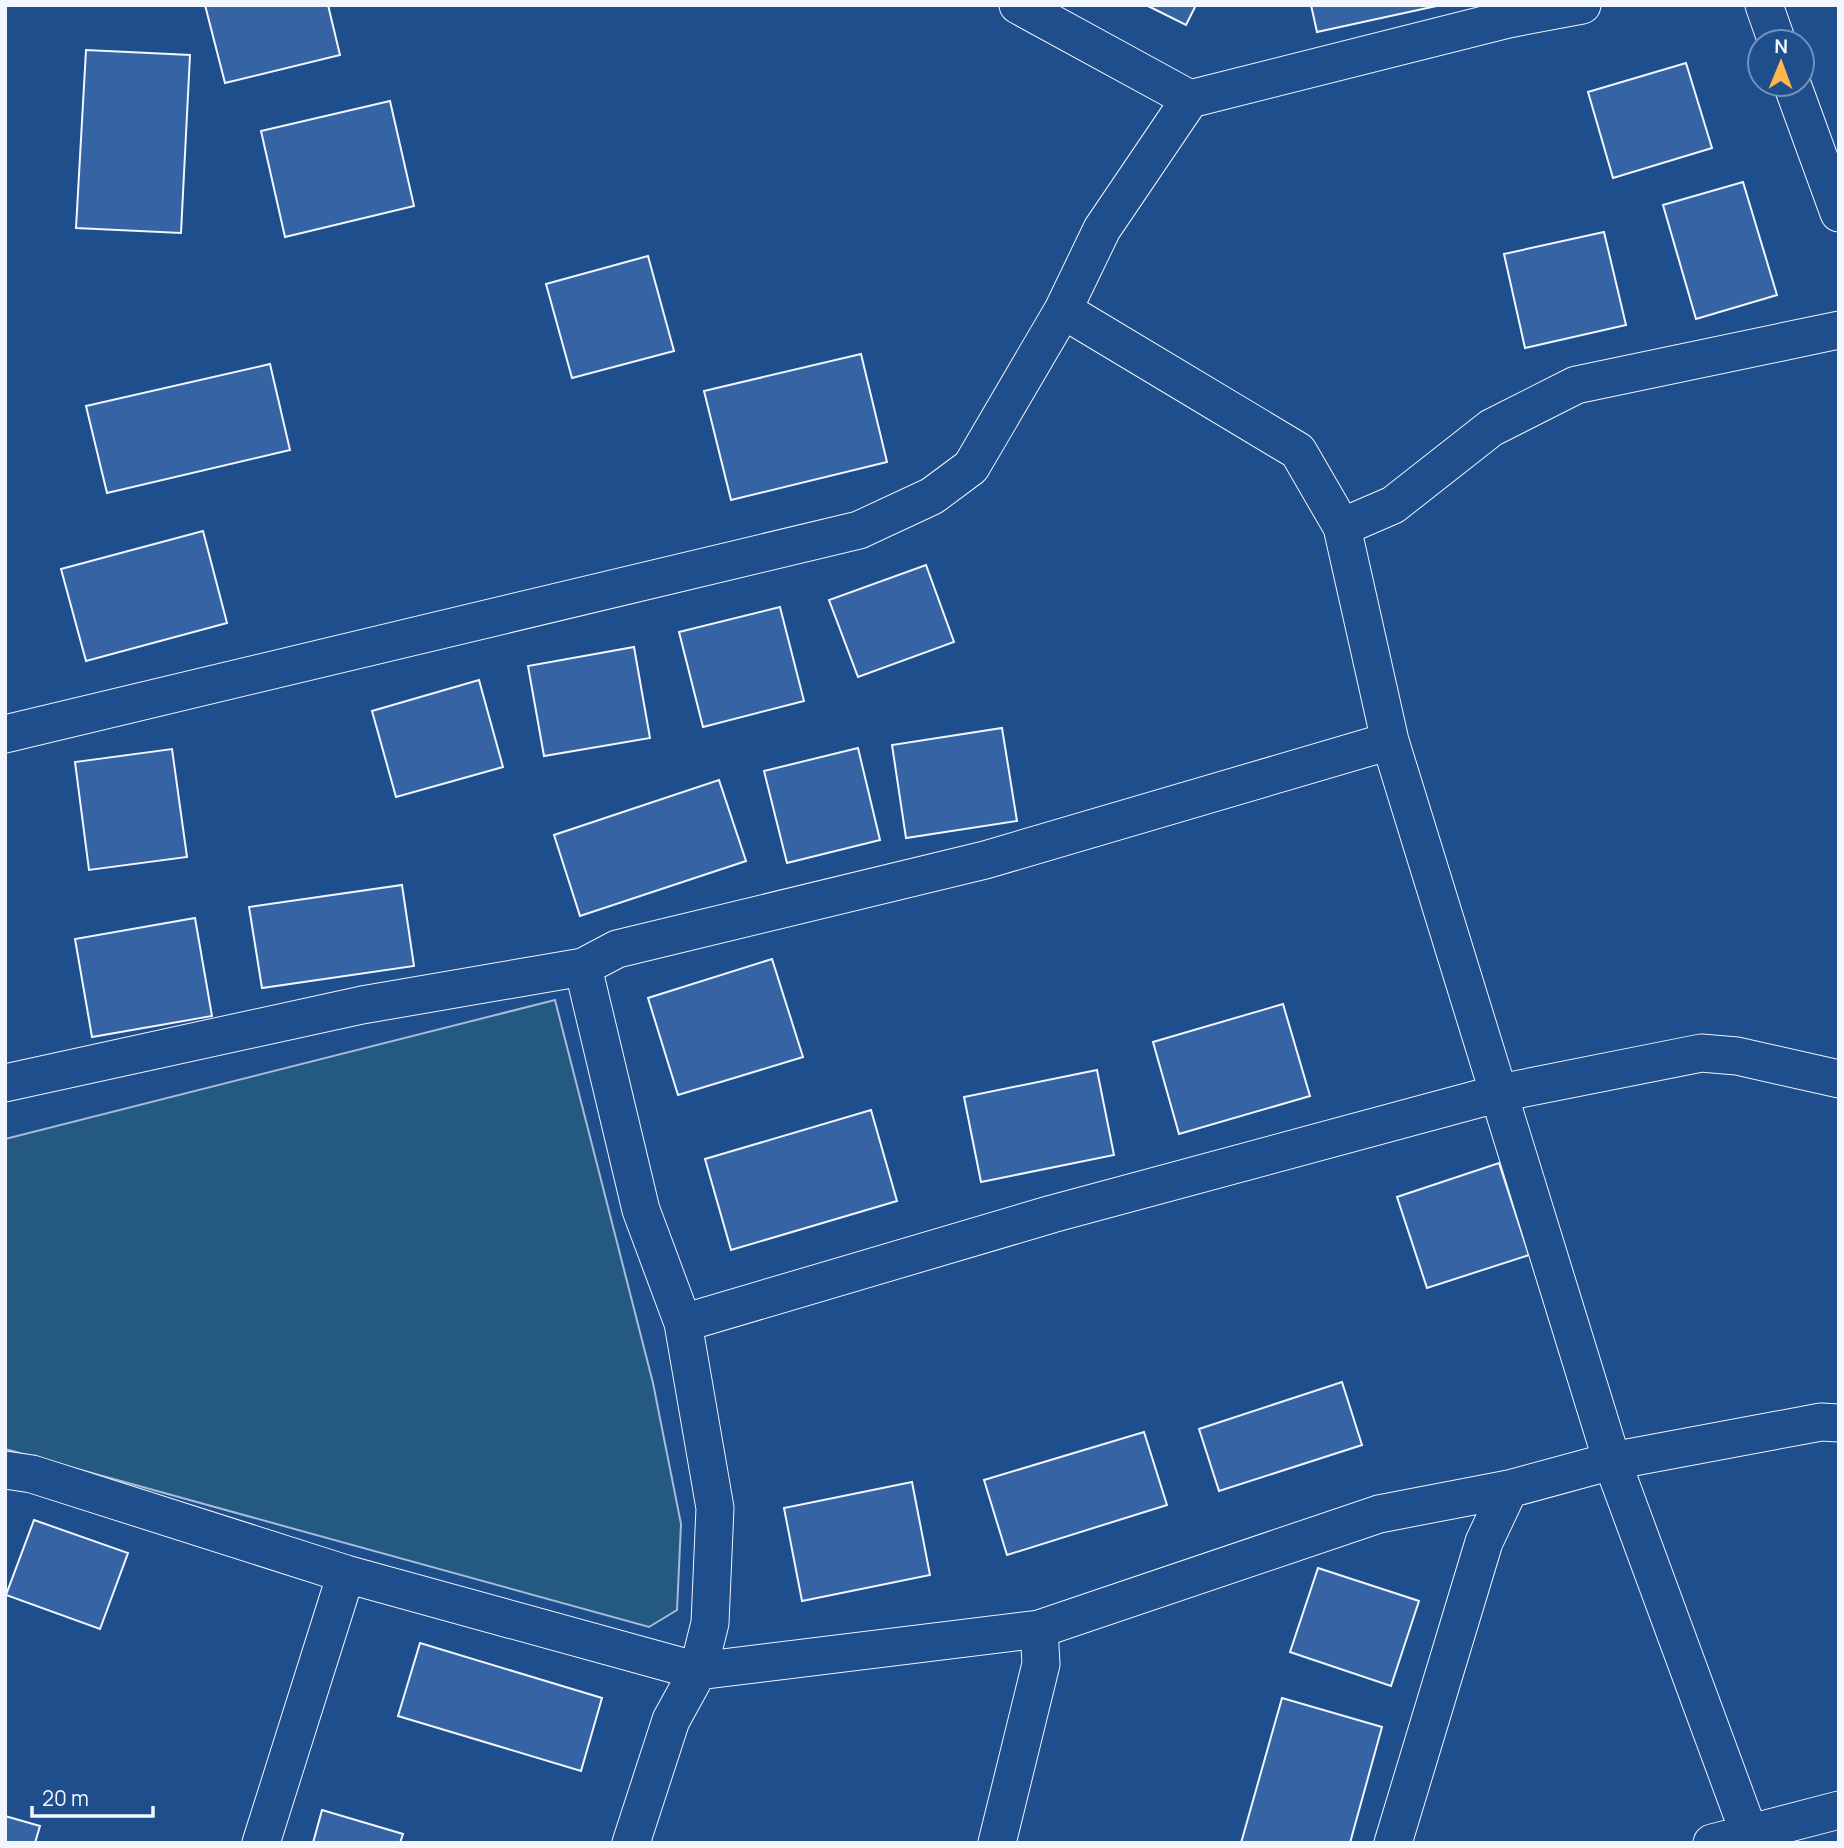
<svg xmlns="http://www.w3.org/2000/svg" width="1844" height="1848" font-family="Manrope,sans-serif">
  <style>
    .green { fill: #245a82; stroke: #a8bbd7; stroke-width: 2 }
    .building { fill: #3563a3; stroke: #f2f6ff; stroke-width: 2 }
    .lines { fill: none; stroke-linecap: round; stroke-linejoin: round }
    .minor-casing { stroke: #f2f6ff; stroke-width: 39 }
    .minor { stroke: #1f4e8c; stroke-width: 37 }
  </style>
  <rect width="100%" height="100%" fill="#1f4e8c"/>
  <path class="green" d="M555,1000L653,1383L681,1524L677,1610L649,1627L5,1449V1139Z"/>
  <path class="building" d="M205,5H328L340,55L225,83Z
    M1146,5H1196L1186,25Z
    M1311,5H1441L1317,32Z
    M86,50L190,55L181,233L76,228Z
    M1686,63L1712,148L1613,178L1588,92Z
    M390,101L414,206L285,237L261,131Z
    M1743,182L1777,295L1696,319L1663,205Z
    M1604,232L1626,325L1525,348L1504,254Z
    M648,256L674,351L572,378L546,284Z
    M861,354L887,462L731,500L704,391Z
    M270,364L290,450L107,493L86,406Z
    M203,531L227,623L86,661L61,569Z
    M926,565L954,642L858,677L829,600Z
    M780,607L804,701L703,727L679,632Z
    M634,647L650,738L544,756L528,666Z
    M479,680L503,767L396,797L372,711Z
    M1002,728L1017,821L906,838L892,745Z
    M858,748L880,840L787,863L764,771Z
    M172,749L187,857L89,870L75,762Z
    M719,780L746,861L580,916L554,835Z
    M402,885L414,966L262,988L249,907Z
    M195,918L212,1016L92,1037L75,939Z
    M772,959L803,1057L678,1095L648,998Z
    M1283,1004L1310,1096L1179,1134L1153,1042Z
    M1097,1070L1114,1155L981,1182L964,1097Z
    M871,1110L897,1201L731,1250L705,1159Z
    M1499,1163L1529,1255L1427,1288L1397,1197Z
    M1342,1382L1362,1445L1219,1491L1199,1429Z
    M1144,1432L1167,1505L1007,1555L984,1480Z
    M912,1482L930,1575L802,1601L784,1508Z
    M34,1520L128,1553L100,1629L6,1595Z
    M1318,1568L1419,1601L1391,1686L1290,1652Z
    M420,1643L602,1698L581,1771L398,1716Z
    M1282,1698L1382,1727L1350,1843H1241Z
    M322,1810L403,1834L400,1843H313Z
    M5,1816L40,1826L35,1843H5Z"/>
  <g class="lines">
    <defs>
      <path id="minor" d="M1018,5L1190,99
        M1764,5L1777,42
        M1792,84L1839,213
        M1063,310L1298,451L1342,527L1390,741L1612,1461L1749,1833
        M1342,527L1393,505L1491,428L1576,385L1839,330
        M5,734L859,530L932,496L971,467L1063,310L1102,229L1190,99L1508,19L1582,5
        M583,967L641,1210L683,1323L715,1508L710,1623L698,1671L671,1720L631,1843
        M5,1083L362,1005L583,967L617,949L985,860L1390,741
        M683,1323L1052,1214L1500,1093L1701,1053L1737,1056L1839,1079
        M5,1470L32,1474L346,1574L698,1671L1039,1629L1379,1514L1509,1489L1612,1461L1821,1422L1839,1423
        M261,1843L346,1574
        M997,1843L1041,1664L1039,1629
        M1393,1843L1484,1542L1509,1489
        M1712,1843L1839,1810"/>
    </defs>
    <use href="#minor" class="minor-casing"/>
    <use href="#minor" class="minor"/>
  </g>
  <rect width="1844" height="1848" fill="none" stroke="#f2f6ff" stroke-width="14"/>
  <g transform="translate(1781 63) rotate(1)"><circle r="33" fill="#1f4e8c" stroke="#7391ba" stroke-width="2"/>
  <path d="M0-5L12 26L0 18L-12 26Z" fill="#ffb74d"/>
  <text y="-10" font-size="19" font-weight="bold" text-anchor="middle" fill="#f2f6ff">N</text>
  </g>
  <path d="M32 1806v10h121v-10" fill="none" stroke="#f2f6ff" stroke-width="3.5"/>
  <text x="42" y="1806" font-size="21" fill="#f2f6ff" stroke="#1f4e8c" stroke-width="5" paint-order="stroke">20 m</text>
</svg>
